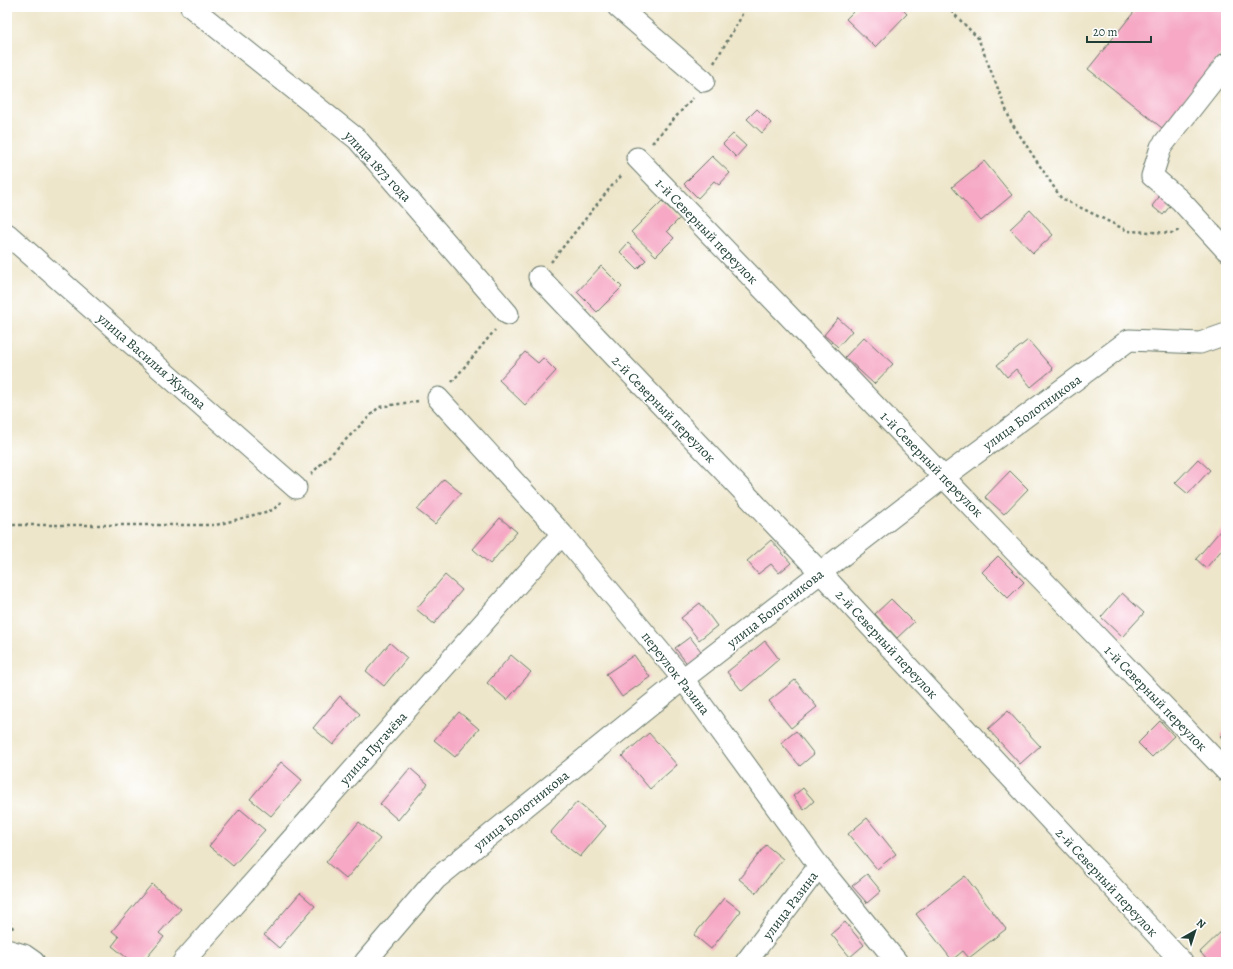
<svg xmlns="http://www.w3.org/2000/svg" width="1233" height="969" font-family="Alegreya,serif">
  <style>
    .building { fill: #f6a8c5 }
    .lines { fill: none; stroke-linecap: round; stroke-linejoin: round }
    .minor-casing { stroke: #677869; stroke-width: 23 }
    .path { stroke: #677869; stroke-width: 2.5; stroke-dasharray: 3 3; stroke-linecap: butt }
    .minor { stroke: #fff; stroke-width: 21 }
    .labels { text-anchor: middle; stroke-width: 3; stroke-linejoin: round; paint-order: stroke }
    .street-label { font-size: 14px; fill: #1f3d34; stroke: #fff }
  </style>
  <rect width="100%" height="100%" fill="#fff"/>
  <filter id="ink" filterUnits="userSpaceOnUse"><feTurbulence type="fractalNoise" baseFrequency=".025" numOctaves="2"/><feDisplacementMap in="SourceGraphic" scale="8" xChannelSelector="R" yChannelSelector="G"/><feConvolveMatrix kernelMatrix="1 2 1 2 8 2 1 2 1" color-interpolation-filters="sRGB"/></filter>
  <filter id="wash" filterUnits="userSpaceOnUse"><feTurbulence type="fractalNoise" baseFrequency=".012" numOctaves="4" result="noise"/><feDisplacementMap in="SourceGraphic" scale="16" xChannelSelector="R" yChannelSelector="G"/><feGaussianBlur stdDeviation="0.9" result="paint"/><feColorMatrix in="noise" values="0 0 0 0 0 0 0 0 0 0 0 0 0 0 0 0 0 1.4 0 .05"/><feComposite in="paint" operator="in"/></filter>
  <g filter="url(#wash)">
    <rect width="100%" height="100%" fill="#eee6cb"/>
    <g id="blocks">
      <path class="building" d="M858,7H900L907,14L875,47L846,19Z
        M1138,7H1226V48L1162,128L1088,69Z
        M757,109L771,123L762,133L747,119Z
        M733,134L746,146L736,157L723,144Z
        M712,156L730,173L719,185L714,181L698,198L684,184Z
        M984,161L1012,195L981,221L952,187Z
        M1162,193L1173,202L1163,215L1152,206Z
        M662,201L680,218L667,231L674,238L656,256L631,232Z
        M1030,210L1053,235L1033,253L1010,229Z
        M628,243L646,260L637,269L620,252Z
        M601,266L622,287L597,312L577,292Z
        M838,318L852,331L838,347L824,335Z
        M864,337L893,364L874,384L845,357Z
        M1028,340L1053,369L1031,387L1016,369L1007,377L997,365Z
        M525,352L538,363L543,358L556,371L525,405L499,380Z
        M1198,459L1210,470L1188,494L1175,483Z
        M1010,471L1028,489L1004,514L985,497Z
        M444,479L461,493L435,524L417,510Z
        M500,518L517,532L490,564L473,549Z
        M1226,524V545L1206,568L1196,559Z
        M771,540L791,563L779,573L771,564L758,574L747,561Z
        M998,556L1024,582L1008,598L982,572Z
        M445,575L462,590L434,624L416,609Z
        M1122,593L1144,613L1122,637L1101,617Z
        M891,599L914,622L897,638L875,614Z
        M700,603L717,626L699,640L681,618Z
        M690,637L704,655L689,666L675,648Z
        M765,641L779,659L742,691L727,672Z
        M390,643L407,658L384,686L366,671Z
        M511,655L531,672L507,700L487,683Z
        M634,655L650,677L622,697L606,674Z
        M795,680L817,707L791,728L769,701Z
        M340,696L360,714L333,745L313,728Z
        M1008,711L1040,746L1020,764L988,729Z
        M459,712L479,729L455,757L434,740Z
        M1160,721L1174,736L1152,757L1138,743Z
        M1226,730V743L1220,736Z
        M796,731L814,754L800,766L781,743Z
        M649,733L677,765L650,789L622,756Z
        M281,762L302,780L271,816L250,799Z
        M410,768L428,784L398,820L380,804Z
        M803,788L814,801L804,810L793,796Z
        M577,802L606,826L580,857L550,833Z
        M240,809L265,830L233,866L209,846Z
        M867,818L896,854L877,869L848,834Z
        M359,822L380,839L346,879L326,862Z
        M766,845L783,859L756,893L739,879Z
        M867,874L881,891L867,903L852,886Z
        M965,876L1006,929L969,958L963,951L952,960L916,914Z
        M152,884L181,909L159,933L164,937L143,962H132L112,946L119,937L112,931Z
        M300,893L315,906L279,948L264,935Z
        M724,898L741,911L711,949L694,935Z
        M845,922L864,945L850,957L831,934Z
        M1226,927V962H1209L1200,952Z"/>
    </g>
  </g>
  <g filter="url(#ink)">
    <use href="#blocks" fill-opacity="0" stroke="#677869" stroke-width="1"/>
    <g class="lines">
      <defs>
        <path id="minor" d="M191,7L357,139L508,314
          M618,7L704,81
          M1226,64L1161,147L1152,176L1180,200L1226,250
          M637,158L1226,771
          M7,234L296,488
          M539,277L821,573L1182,962
          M438,398L562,534L683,679L819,866L897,962
          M7,950L24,955L34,962
          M183,962L562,534
          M365,962L436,879L683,679L944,477L1129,340L1200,343L1226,334
          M746,962L819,866"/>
      </defs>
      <use href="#minor" class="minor-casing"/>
      <path class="path" d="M947,7L978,38L1011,122L1061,198L1128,231L1173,233L1179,230
        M714,63L739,21L745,7
        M652,143L693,98
        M551,262L610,188L623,174
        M452,382L495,330
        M311,474L379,407L418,401
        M7,525H216L273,510L281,502
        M7,915L14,931"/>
      <use href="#minor" class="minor"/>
    </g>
  </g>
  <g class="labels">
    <g class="street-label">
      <text transform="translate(378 166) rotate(47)" y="5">улица 1873 года</text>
      <text transform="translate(707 231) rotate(46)" y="5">1-й Северный переулок</text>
      <text transform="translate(152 361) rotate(41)" y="5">улица Василия Жукова</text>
      <text transform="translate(664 409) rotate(46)" y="5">2-й Северный переулок</text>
      <text transform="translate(1032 412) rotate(-36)" y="5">улица Болотникова</text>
      <text transform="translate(932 464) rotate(46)" y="5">1-й Северный переулок</text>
      <text transform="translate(775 608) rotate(-38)" y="5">улица Болотникова</text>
      <text transform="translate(887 644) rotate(47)" y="5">2-й Северный переулок</text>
      <text transform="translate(676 673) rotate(52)" y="5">переулок Разина</text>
      <text transform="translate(1156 698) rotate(46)" y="5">1-й Северный переулок</text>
      <text transform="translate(373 748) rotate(-48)" y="5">улица Пугачёва</text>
      <text transform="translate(521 810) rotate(-39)" y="5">улица Болотникова</text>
      <text transform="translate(1107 882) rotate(47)" y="5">2-й Северный переулок</text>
      <text transform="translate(790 905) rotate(-53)" y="5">улица Разина</text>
    </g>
  </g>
  <rect width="1233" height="969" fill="none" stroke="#fff" stroke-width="24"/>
  <g transform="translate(1195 931) rotate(39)" stroke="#ffffff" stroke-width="3" paint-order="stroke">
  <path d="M0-3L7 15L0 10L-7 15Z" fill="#1f3d34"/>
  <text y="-6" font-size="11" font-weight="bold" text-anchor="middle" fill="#1f3d34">N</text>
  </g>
  <path d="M1087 36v6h64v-6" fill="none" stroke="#1f3d34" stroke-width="2"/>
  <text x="1093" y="36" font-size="12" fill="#1f3d34" stroke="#ffffff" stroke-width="3" paint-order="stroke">20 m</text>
</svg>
